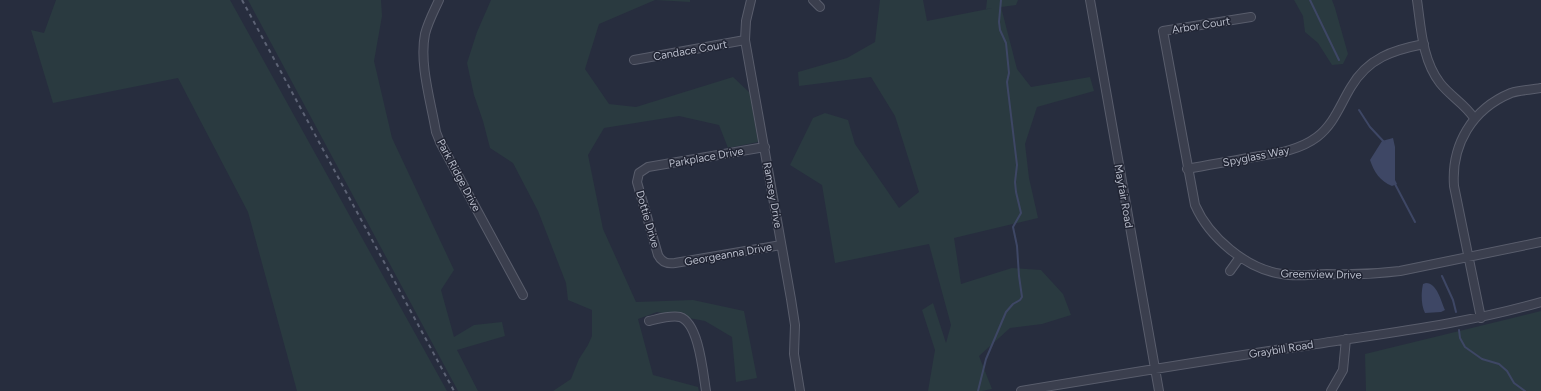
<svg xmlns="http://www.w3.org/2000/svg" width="1541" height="391" font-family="Figtree,sans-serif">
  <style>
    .green { fill: #2a3a40 }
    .water { fill: #3e4765 }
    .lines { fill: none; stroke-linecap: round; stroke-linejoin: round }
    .stream { stroke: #3e4765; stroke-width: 2 }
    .minor-casing { stroke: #595d6c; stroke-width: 10 }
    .minor { stroke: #3b3f4e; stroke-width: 8 }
    .rail { stroke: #5d6375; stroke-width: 2; stroke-dasharray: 4 4; stroke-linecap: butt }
    .labels { text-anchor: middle; stroke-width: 3; stroke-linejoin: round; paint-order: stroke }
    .street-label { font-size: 11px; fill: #b7bbc9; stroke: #202433 }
  </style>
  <rect width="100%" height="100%" fill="#272d3e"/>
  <path class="green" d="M56,0H230L447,391H297L248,212L178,78L53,103L31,30L44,33Z
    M248,0H381L382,16L374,61L392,138L454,270L441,290L454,337L474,325L502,322L505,336L457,350L478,391H458Z
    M491,0H690V2L655,0L599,24L585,69L609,104L636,107L733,77L750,93L758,142L728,148L719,125L679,116L604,128L588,155L603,229L636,302L693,300L744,311L757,378L736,382L732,337L705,321L657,312L638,319L653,375L698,387L699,391H553L571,379L579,359L588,345L592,336V310L568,300L566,283L538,211L513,163L490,148L483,121L474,95L467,63L477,32Z
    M880,0H923L927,21L993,8L986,9L987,0H1018L1016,5L1001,7L1017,69L1031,87L1090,77L1094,91L1037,107L1025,144L1029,178L1038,218L954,238L961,284L1012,268L1041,270L1063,294L1071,315L1042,324L1010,328L979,356L992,389L982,391H928L935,350L922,310L933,303L946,343L951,325L929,244L835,263L822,185L790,165L813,118L825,113L848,120L855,144L899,208L919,192L895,116L871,77L799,86L798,72L847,58L875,42Z
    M1294,0H1332L1335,8L1348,54L1343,64L1332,65L1318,43L1305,32L1303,16Z
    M1541,311V391H1366L1365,354Z"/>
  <path class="water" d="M1393,138L1395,147V180L1397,184L1392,186C1380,181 1374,172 1370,160L1382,141Z
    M1426,283C1437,283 1441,301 1445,310L1441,312L1425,313C1421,305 1421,293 1423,284Z"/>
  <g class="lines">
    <path class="stream" d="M1310,0L1339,60
      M1359,110L1370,127L1385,143
      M1395,184L1415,222
      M1442,276L1453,300L1456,312
      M1459,330L1460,338L1465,347L1482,359L1499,364L1507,371L1514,383L1525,391
      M978,391L986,359L1006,312L1013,304L1020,300L1022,297L1019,276L1017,246L1013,227L1021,213L1016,192L1015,182L1017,165L1007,82L1009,73L1006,43L1000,30L999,22L1001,0"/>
    <defs>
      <path id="minor" d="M439,0C434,11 428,22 425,34C419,64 431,102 436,132L440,142L523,295
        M751,0L746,21L745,40L791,299L795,325L794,354L800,391
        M813,0L820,7
        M1090,0L1159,391
        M1417,0C1421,27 1422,60 1440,83C1450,96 1465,104 1474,118
        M1251,17L1163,31L1195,205C1209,237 1246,269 1282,274C1297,277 1312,274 1327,274C1352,275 1376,274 1400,271L1541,242
        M634,60L745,40
        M765,147L648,167L639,173L637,182L658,255C662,263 668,264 675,263L781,245
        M1187,169C1207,165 1227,162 1248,158C1271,154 1297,152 1317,137C1334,124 1340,105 1351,87C1368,58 1393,50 1424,44
        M1230,271L1240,257
        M1481,318L1454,186C1451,145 1472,109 1511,93C1520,90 1531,90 1541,88
        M649,321C658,319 670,315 680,317C699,323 703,373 706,391
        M1021,391C1117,375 1213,359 1310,345C1387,333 1465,324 1541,302
        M1331,391L1343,370L1346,339"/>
    </defs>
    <use href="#minor" class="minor-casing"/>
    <use href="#minor" class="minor"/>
    <path class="rail" d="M242,0L454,391"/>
  </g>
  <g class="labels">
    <g class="street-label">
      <text transform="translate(1201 25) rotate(-9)" y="4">Arbor Court</text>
      <text transform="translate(690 50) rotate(-10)" y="4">Candace Court</text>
      <text transform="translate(1256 156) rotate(-11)" y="4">Spyglass Way</text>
      <text transform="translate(706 157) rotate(-10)" y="4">Parkplace Drive</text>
      <text transform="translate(459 175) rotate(62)" y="4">Park Ridge Drive</text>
      <text transform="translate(773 195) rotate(80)" y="4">Ramsey Drive</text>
      <text transform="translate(1124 196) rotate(80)" y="4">Mayfair Road</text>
      <text transform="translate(648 219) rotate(74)" y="4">Dottie Drive</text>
      <text transform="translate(728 254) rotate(-10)" y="4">Georgeanna Drive</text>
      <text transform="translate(1321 274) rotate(1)" y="4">Greenview Drive</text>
      <text transform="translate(1281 349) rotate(-9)" y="4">Graybill Road</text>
    </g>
  </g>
</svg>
